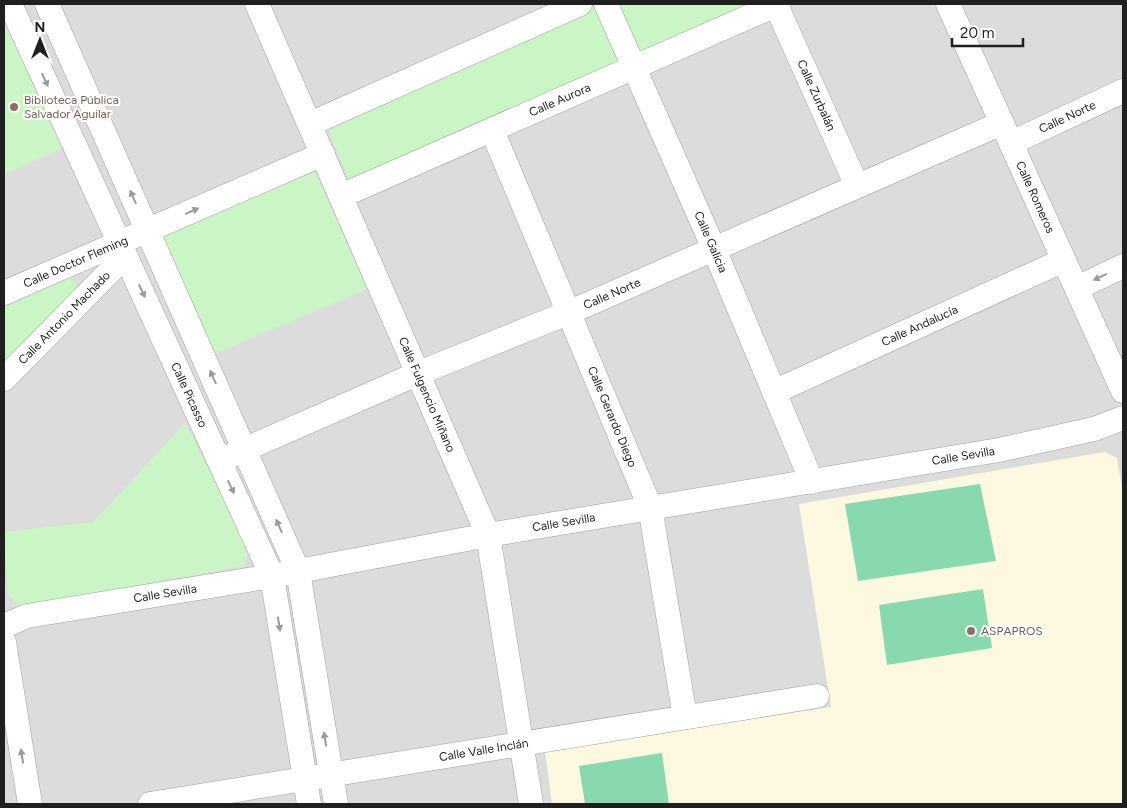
<svg xmlns="http://www.w3.org/2000/svg" width="1127" height="808" font-family="Figtree,sans-serif">
  <style>
    .residential { fill: #dddcdc }
    .education { fill: #fdf9e1 }
    .park { fill: #caf6c6 }
    .pitch { fill: #89d9ae }
    .lines { fill: none; stroke-linecap: round; stroke-linejoin: round }
    .minor-casing { stroke: #a0a0a0; stroke-width: 25 }
    .minor { stroke: #fff; stroke-width: 24 }
    .oneway { fill: #9a9a9a }
    .education-dot { fill: #8d6e63; stroke: #fff; stroke-width: 2 }
    .labels { text-anchor: middle; stroke-width: 4; stroke-linejoin: round; paint-order: stroke }
    .street-label { font-size: 12px; fill: #1f1f1f; stroke: #fff }
    .education-label { font-size: 12px; fill: #785e54; stroke: #fff; text-anchor: start }
  </style>
  <rect width="100%" height="100%" fill="#efebe6"/>
  <path class="residential" d="M4,4H1123V804H4Z"/>
  <path class="education" d="M1105,452L1117,458L1123,494V804H552L545,751L831,707L799,504Z"/>
  <path class="park" d="M619,4H754L641,52Z
    M599,6L623,64L350,182L326,125Z
    M4,10L66,147L4,174Z
    M315,172L367,289L212,355L162,236Z
    M67,276L78,284L74,298L4,365V307Z
    M185,423L249,550L243,566L21,606L8,595L4,532L94,522Z"/>
  <path class="pitch" d="M980,484L996,561L858,581L845,504Z
    M983,589L992,648L887,665L879,605Z
    M662,753L669,804H585L579,766Z"/>
  <g class="lines">
    <defs>
      <g id="minor">
        <path id="s1" d="M10,4L272,576L309,804"/>
        <path d="M47,4L298,571L336,804"/>
        <path id="s2" d="M257,4L488,535L531,804"/>
        <path id="s3" d="M606,4L714,249L812,482"/>
        <path id="s4" d="M948,4L1123,391"/>
        <path id="s5" d="M776,5L857,186"/>
        <path d="M310,124L580,4"/>
        <path id="s6" d="M492,130L650,507L685,717"/>
        <path id="s7" d="M1011,143L1123,91"/>
        <path id="s8" d="M341,196L778,4"/>
        <path d="M1077,288L1123,266"/>
        <path id="s9" d="M4,293L323,154"/>
        <path id="s10" d="M4,379L125,256"/>
        <path id="s11" d="M774,392L1064,260"/>
        <path id="s12" d="M230,456L419,373L570,312L1002,123"/>
        <path id="s13" d="M4,626L27,616L272,576L488,535L999,450L1094,429L1123,418"/>
        <path d="M4,642L30,804"/>
        <path id="s14" d="M150,804L817,696"/>
      </g>
    </defs>
    <use href="#minor" class="minor-casing"/>
    <use href="#minor" class="minor"/>
  </g>
  <defs><path id="oneway-solid" d="M-6-.8H1V-3.2L6.5 0L1 3.2V.8H-6Z" transform="scale(1.25)"/></defs>
  <g class="oneway">
    <use href="#oneway-solid" transform="translate(45 80) rotate(65)"/>
    <use href="#oneway-solid" transform="translate(133 197) rotate(-114)"/>
    <use href="#oneway-solid" transform="translate(192 211) rotate(-24)"/>
    <use href="#oneway-solid" transform="translate(1100 277) rotate(155)"/>
    <use href="#oneway-solid" transform="translate(142 291) rotate(65)"/>
    <use href="#oneway-solid" transform="translate(213 377) rotate(-114)"/>
    <use href="#oneway-solid" transform="translate(231 487) rotate(65)"/>
    <use href="#oneway-solid" transform="translate(279 526) rotate(-114)"/>
    <use href="#oneway-solid" transform="translate(279 624) rotate(81)"/>
    <use href="#oneway-solid" transform="translate(325 739) rotate(-99)"/>
    <use href="#oneway-solid" transform="translate(22 756) rotate(-99)"/>
  </g>
  <g class="education-dot">
    <circle cx="14" cy="107" r="5"/>
    <circle cx="971" cy="631" r="5"/>
  </g>
  <g class="labels">
    <g class="street-label">
      <text dy="4" stroke="none"><textPath href="#s5" startOffset="99">Calle Zurbalán</textPath></text>
      <text dy="4" stroke="none"><textPath href="#s8" startOffset="239">Calle Aurora</textPath></text>
      <text dy="4" stroke="none"><textPath href="#s7" startOffset="62">Calle Norte</textPath></text>
      <text dy="4" stroke="none"><textPath href="#s4" startOffset="212">Calle Romeros</textPath></text>
      <text dy="4" stroke="none"><textPath href="#s3" startOffset="260">Calle Galicia</textPath></text>
      <text dy="4" stroke="none"><textPath href="#s9" startOffset="78">Calle Doctor Fleming</textPath></text>
      <text dy="4" stroke="none"><textPath href="#s12" startOffset="415">Calle Norte</textPath></text>
      <text dy="4" stroke="none"><textPath href="#s10" startOffset="86">Calle Antonio Machado</textPath></text>
      <text dy="4" stroke="none"><textPath href="#s11" startOffset="160">Calle Andalucía</textPath></text>
      <text dy="4" stroke="none"><textPath href="#s2" startOffset="426">Calle Fulgencio Miñano</textPath></text>
      <text dy="4" stroke="none"><textPath href="#s1" startOffset="430">Calle Picasso</textPath></text>
      <text dy="4" stroke="none"><textPath href="#s6" startOffset="311">Calle Gerardo Diego</textPath></text>
      <text dy="4" stroke="none"><textPath href="#s13" startOffset="975">Calle Sevilla</textPath></text>
      <text dy="4" stroke="none"><textPath href="#s13" startOffset="570">Calle Sevilla</textPath></text>
      <text dy="4" stroke="none"><textPath href="#s13" startOffset="165">Calle Sevilla</textPath></text>
      <text dy="4" stroke="none"><textPath href="#s14" startOffset="338">Calle Valle Inclán</textPath></text>
    </g>
    <g class="education-label">
      <text x="24" y="104">Biblioteca Pública<tspan x="24" dy="14">Salvador Aguilar</tspan></text>
      <text x="981" y="635">ASPAPROS</text>
    </g>
  </g>
  <rect width="1127" height="808" fill="none" stroke="#1f1f1f" stroke-width="10"/>
  <g transform="translate(40 40)" stroke="#ffffff" stroke-width="4" paint-order="stroke">
  <path d="M0-4L9 19L0 12L-9 19Z" fill="#1f1f1f"/>
  <text y="-8" font-size="14" font-weight="bold" text-anchor="middle" fill="#1f1f1f">N</text>
  </g>
  <path d="M952 38v8h71v-8" fill="none" stroke="#1f1f1f" stroke-width="2.5"/>
  <text x="960" y="38" font-size="15" fill="#1f1f1f" stroke="#ffffff" stroke-width="4" paint-order="stroke">20 m</text>
</svg>
